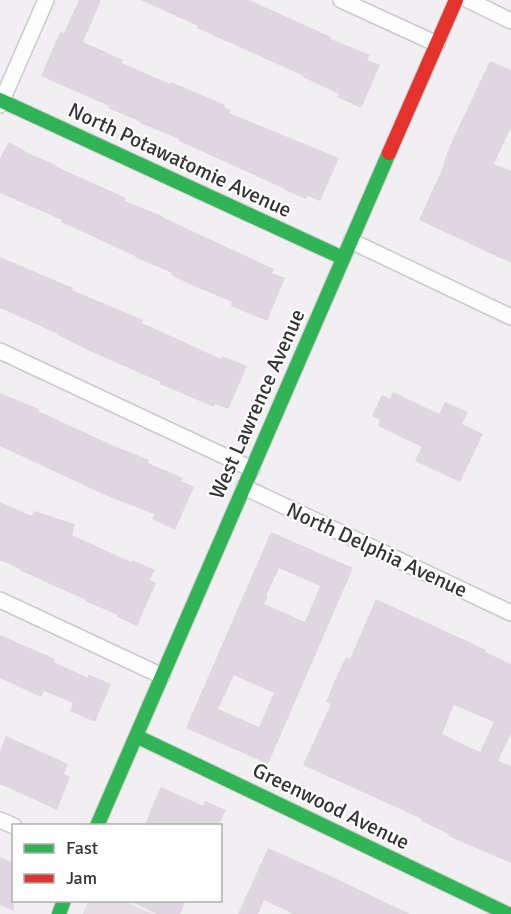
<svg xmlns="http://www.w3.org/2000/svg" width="511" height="914" font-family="Signika,sans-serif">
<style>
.built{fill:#e4dee4}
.building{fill:#dfd7df;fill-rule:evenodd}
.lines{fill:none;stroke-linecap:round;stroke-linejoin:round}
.street-casing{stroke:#cbcacb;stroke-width:18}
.fast-casing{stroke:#cbcacb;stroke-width:16}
.jam-casing{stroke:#cbcacb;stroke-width:16}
.street{stroke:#fdfdfd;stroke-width:15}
.fast{stroke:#30b455;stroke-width:14}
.jam{stroke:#e5322d;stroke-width:14}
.labels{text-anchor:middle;stroke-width:4.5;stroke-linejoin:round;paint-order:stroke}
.street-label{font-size:21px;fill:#353435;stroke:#fff}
</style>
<rect width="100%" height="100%" fill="#f1eff1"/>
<path class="built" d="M89,900L123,901L153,914H83Z"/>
<path class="building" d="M79,0H101L83,42L123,60L122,63L170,84L171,82L225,105L224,107L231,110L229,113L339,158L320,201L308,196L306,199L285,190V189L179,141V139L140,123L141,122L108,108L109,106L41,76L60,32L64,33Z
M141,0H249L331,37V39L370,55L367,60L380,65L361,108L337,97L339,94L303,77L304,76L197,28L198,26Z
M490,61L511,70V127L494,164L511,171V263L419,220L444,165L443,164L453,139Z
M9,142L28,153L56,165L55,166L126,198L125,201L162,216V217L274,269L272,273L285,278L267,321L231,306L232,302L194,286L171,275L172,273L135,257V256L61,222L62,220L0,193V158Z
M0,257L73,288L72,290L143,320L142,323L221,359L222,356L247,366L228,409L215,404L214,407L160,384V382L90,351L58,335V334L0,308Z
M393,392L439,414L445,402L468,412L462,424L483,434L460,482L415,461L422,447L378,426L380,420L372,416L382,395L390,399Z
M0,393L39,409L38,411L112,445L149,460L148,463L183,478L181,481L194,487L175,530L152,519L154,514L105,495L0,446Z
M0,502L32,516L34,511L75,524L72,535L131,562L132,560L155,570L150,580L156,583L137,626L117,617L118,615L85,601L86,600L19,570L20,569L0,560Z
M271,532L353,568L268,764L186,728ZM279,568L320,586L305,622L264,604L268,597L266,596ZM234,675L274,693L259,727L218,709Z
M376,599L486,650L485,652L511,664V733L498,761L511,766V863L448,836L449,834L421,821L422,819L303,765L331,704L326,702L334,682L346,657L350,659ZM454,705L494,722L480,752L442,734Z
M0,635L55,659L54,662L88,678V674L111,684L95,722L70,711L73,703L44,691L41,697L0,678Z
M6,736L68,764L64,774L70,777L57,810L0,784V751Z
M161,787L203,806L205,801L226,810L219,825H145L150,813H149Z
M268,848L324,873L410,914H293L264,900L258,914H238Z
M0,857L14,863V911L0,905Z
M128,900H186L180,914H157Z"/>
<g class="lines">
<defs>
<path id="street" d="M341,0L437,44
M468,0L511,21
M0,105L46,0
M351,241L511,317
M0,351L252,469
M244,487L511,613
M0,600L162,676
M0,820L14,826"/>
<path id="fast" d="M0,100L343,258
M136,736L508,914
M97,826L389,153
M59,914L64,900"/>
<path id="jam" d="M389,153L456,0"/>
</defs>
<use href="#street" class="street-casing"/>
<use href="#fast" class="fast-casing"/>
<use href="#jam" class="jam-casing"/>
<use href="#street" class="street"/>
<use href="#fast" class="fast"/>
<use href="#jam" class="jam"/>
</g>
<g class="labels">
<g class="street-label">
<text transform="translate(180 160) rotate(25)" y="7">North Potawatomie Avenue</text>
<text transform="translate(257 404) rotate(-66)" y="7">West Lawrence Avenue</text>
<text transform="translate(377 550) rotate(25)" y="7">North Delphia Avenue</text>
<text transform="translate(331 806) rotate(26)" y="7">Greenwood Avenue</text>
</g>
</g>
<rect x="12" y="824" width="210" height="78" fill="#ffffff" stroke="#aeaeae" stroke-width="1.5"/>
<rect x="24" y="844" width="30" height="9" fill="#30b455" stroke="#aeaeae" stroke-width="1.5"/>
<text x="66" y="854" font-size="18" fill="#353435">Fast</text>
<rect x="24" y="874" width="30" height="9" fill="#e5322d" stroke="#aeaeae" stroke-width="1.5"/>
<text x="66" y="884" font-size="18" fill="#353435">Jam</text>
</svg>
